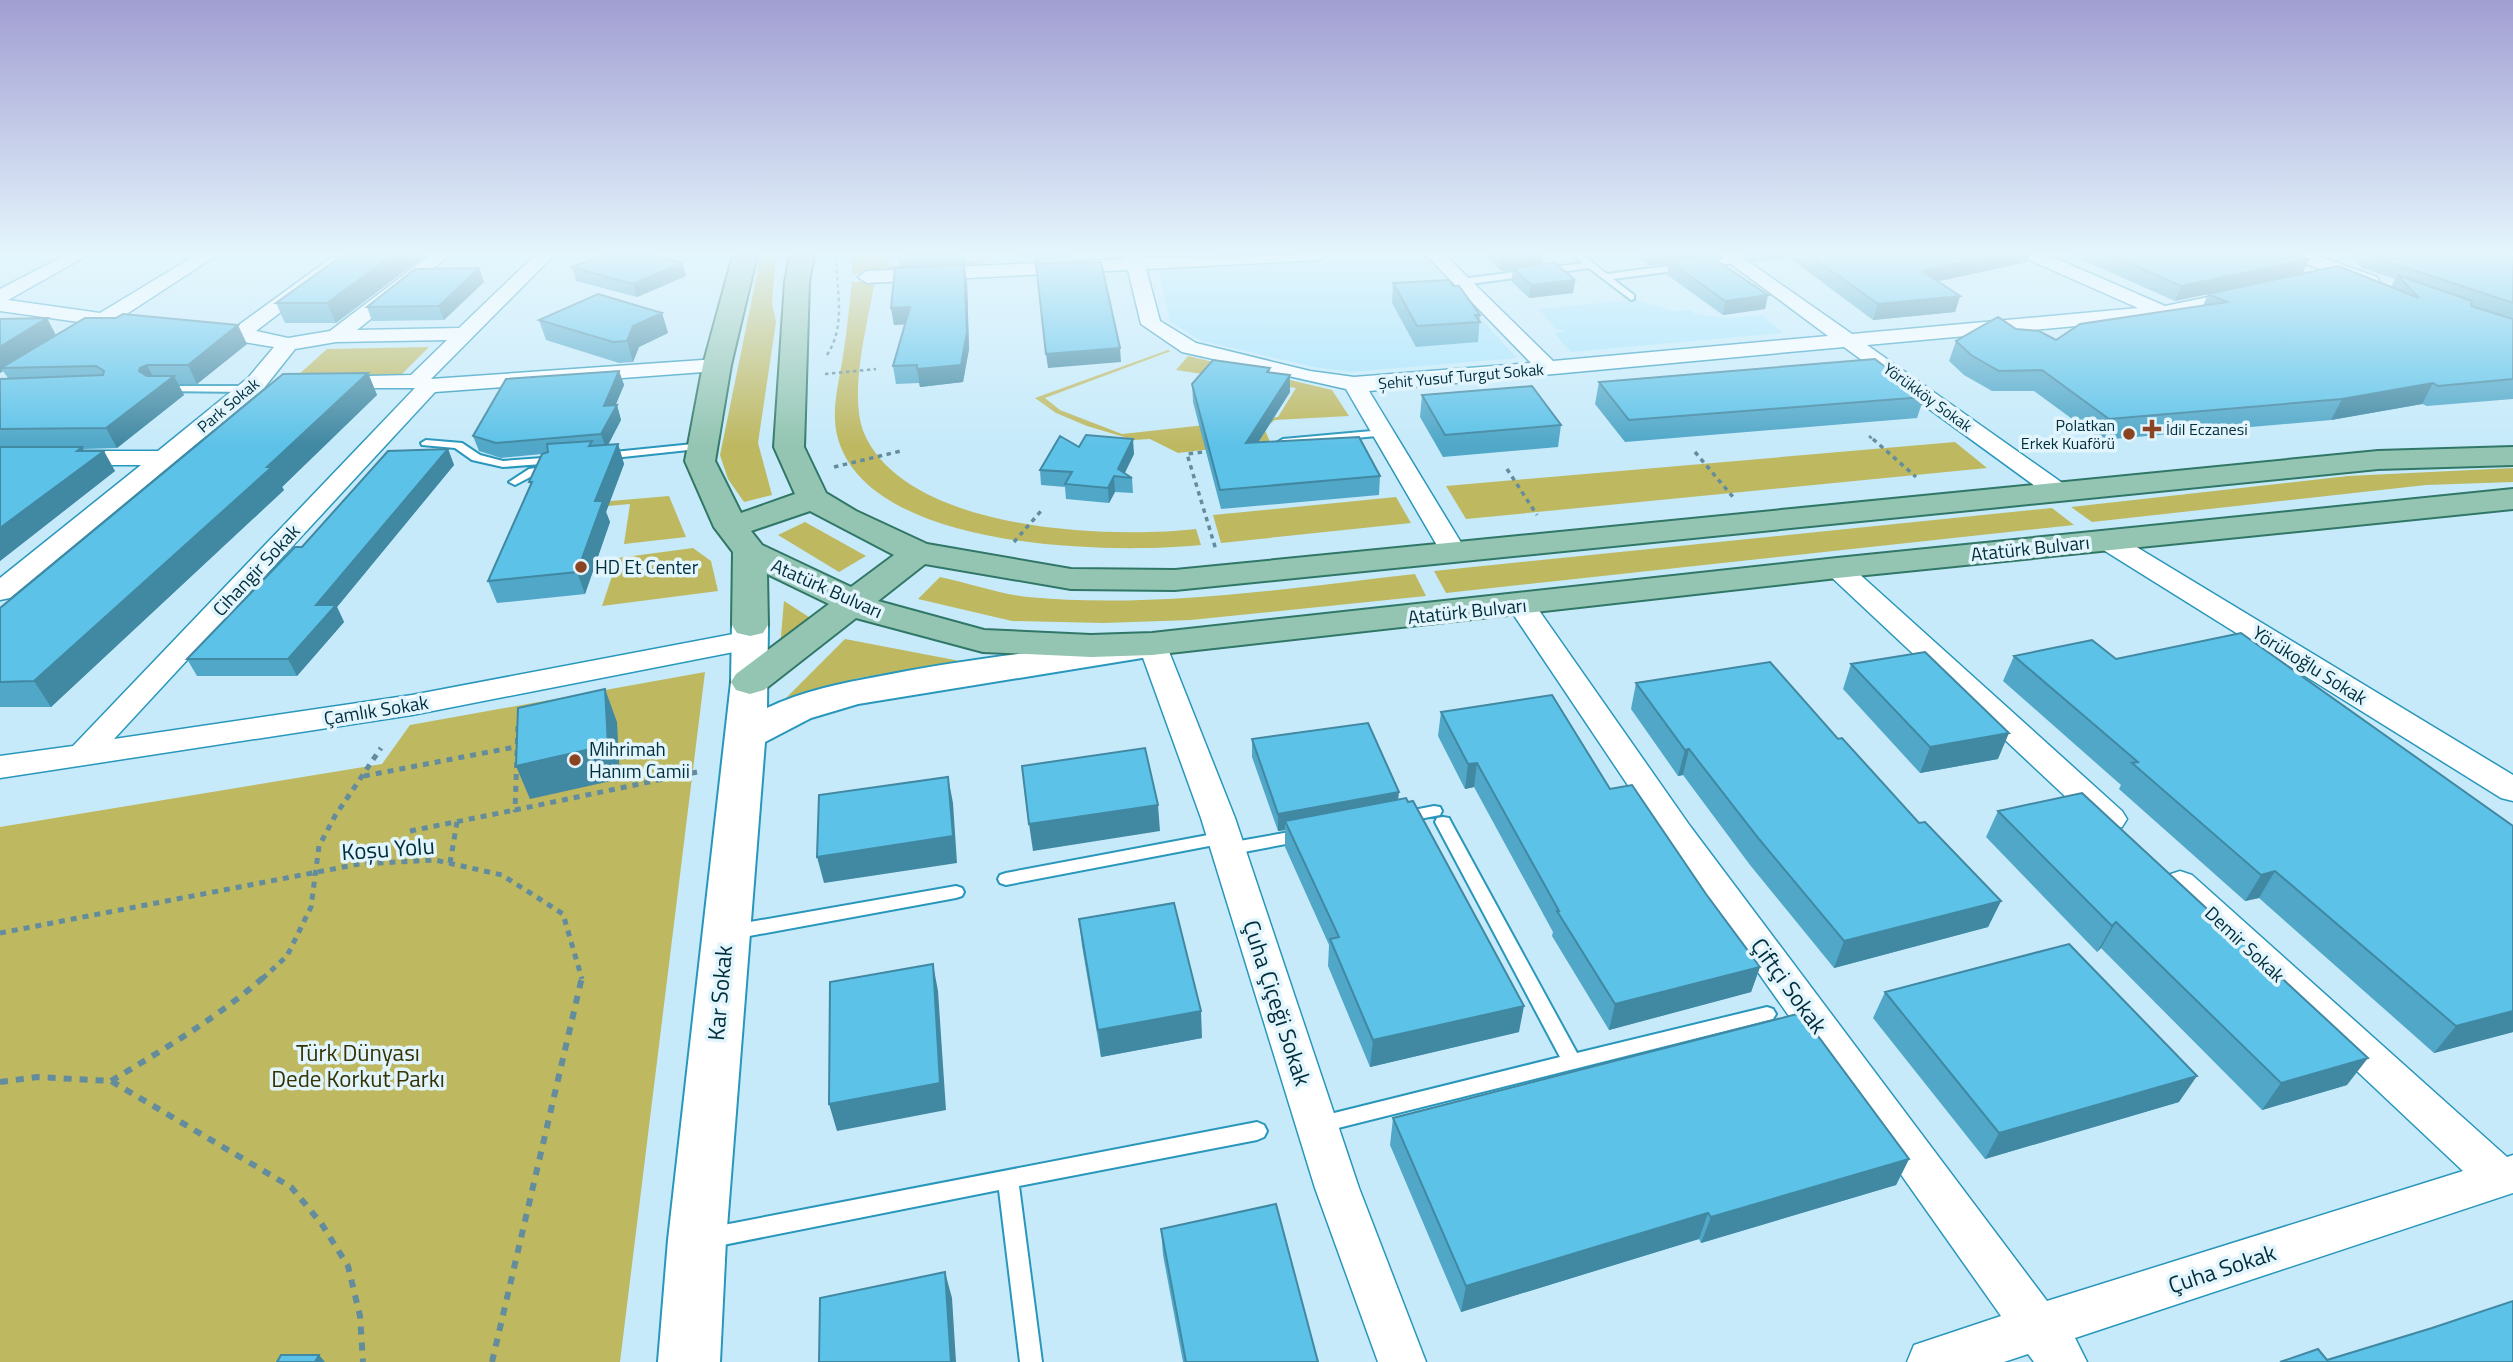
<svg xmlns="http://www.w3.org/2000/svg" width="2513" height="1362" font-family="'Titillium Web',sans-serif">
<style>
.built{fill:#a6e3fc}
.green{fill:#beb861}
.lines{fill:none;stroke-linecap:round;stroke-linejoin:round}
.lane-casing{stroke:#2997bb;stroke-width:4}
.street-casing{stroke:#2997bb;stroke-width:3}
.secondary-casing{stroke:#2997bb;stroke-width:4}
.primary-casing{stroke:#317767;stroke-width:4}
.path-far3{stroke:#638c9c;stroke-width:2.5;stroke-dasharray:3.5 3.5;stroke-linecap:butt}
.path-far2{stroke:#638c9c;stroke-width:3.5;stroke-dasharray:4.5 4.5;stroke-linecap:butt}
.path-far1{stroke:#638c9c;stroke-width:5;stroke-dasharray:6 6;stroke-linecap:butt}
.path{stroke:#638c9c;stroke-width:6;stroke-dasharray:8 8;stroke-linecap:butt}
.lane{fill:#fff;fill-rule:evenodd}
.street{fill:#fff;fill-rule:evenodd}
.secondary{fill:#fff;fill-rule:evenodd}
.primary{fill:#94c5b2;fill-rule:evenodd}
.wall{fill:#50a7c8}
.shaded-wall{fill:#4188a2}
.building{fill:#5dc2e8;stroke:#4188a2;stroke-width:2}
.poi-dot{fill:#8b4421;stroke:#e2f4fc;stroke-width:2.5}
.labels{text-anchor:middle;stroke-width:7;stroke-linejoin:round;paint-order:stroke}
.far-street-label{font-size:16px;fill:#002e3d;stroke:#e2f4fc}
.far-poi-label{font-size:16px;fill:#002e3d;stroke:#e2f4fc;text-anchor:end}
.street-label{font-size:19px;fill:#002e3d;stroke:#e2f4fc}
.poi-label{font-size:19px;fill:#002e3d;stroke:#e2f4fc;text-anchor:start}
.near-street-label{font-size:23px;fill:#002e3d;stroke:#e2f4fc}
.near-park-label{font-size:23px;fill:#353203;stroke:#e2f4fc}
</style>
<rect width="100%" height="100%" fill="#c6eafa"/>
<path class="built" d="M1424,257L1517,358L1351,372L1314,367L1202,341L1170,322L1158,269Z
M1636,300L1673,311L1691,310L1695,314L1726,318L1762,315L1783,333L1571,352L1554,333L1567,331L1556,329L1538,309Z"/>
<path class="green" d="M761,255H776L772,304L776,322L758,443L772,495L744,502L728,479L720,455Z
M851,255H889L888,266L983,261L982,266L853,274Z
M875,280C868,322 848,394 864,433C906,531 1106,539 1196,529L1201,545C1109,554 865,551 837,435C831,408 839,383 843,356C847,331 849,307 852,282Z
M429,347L401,375L296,377L327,349Z
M1168,350L1171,351L1045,398L1060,410L1122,434L1278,417L1296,388L1176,370L1188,356L1332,390L1349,416L1275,420L1264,428L1270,442L1178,453L1150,439L1134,440L1087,426L1056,413L1035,398Z
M1955,442L1987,468L1466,519L1446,486Z
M2513,468V482L2426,485L2092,522L2071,507L2348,476Z
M669,496L686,537L624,544L630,504L575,509L576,504Z
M1396,497L1411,523L1221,543L1213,515Z
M2052,508L2074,525L1446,593L1434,571Z
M805,522L866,556L839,572L778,535Z
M693,548L711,561L718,591L602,606L618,558Z
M1415,574L1426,596L1191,620L1104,623L1012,621L918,599L940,577C969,583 999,594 1028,597C1152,609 1291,588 1415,574Z
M784,601L812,619L780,647Z
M845,639L965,662L858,678L811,693L774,710Z
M705,672L620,1362H0V827L382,764L410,725Z"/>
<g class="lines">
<defs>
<path id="lane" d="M1574,255H1583L1607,274L1735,257L1739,260L1735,263L1613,279L1634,295V299L1631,300L1589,268L1462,285L1458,282L1462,279L1583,263Z
M161,386H249L254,389L249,392L157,391V387Z
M1383,430L1387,431V435L1283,445L1278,442L1283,439Z
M426,440L462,443L480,455L503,461L556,457L562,460L556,463L503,467L472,460L455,448L422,445L421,443Z
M703,443L707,444V448L604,459L598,456L604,453Z
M549,466L553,467V471L536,474L515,485L509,482L529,469Z
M1434,806L1440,807L1442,811L1440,815L1404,822L1398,821L1396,817L1398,813Z
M1443,817L1449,818L1451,822L1577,1053L1767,1007L1773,1009L1776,1014L1773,1019L1318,1133L1311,1131L1308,1125L1311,1119L1318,1117L1560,1057L1435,822L1437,818Z
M1301,830L1307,832L1309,836L1307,840L1228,855L1222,853L1220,849L1222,845L1228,843Z
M1224,832L1230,834L1232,838L1230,842L1006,885L1000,883L998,879L1000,875L1006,873Z
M956,886L962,888L964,892L962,896L956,898L733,939L727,937L724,932L727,927L733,925Z
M1257,1122L1264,1125L1267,1131L1264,1137L1257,1140L1019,1186L1042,1362H1020L999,1190L708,1248L701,1245L697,1238L701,1231L708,1228Z"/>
<path id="street" d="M66,255H88L8,300L100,313L196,255H217L122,317L131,319L134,323L131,327C127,328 91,330 88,329L86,323L0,311V289Z
M335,255H355L256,331L288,338L330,331L430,255H450L357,330L459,328L535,255H554L431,379L717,359L728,365L717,371L435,392L114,739L412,695L749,631L759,634L763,640L759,646L749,649L412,715L0,778V756L73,746L415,388H334L326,387L323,382L326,377L411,375L447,340L336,342L295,349L264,388L10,598L0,600V578L141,465H0V451H158L248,378L274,347L195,334L192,330L195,326L236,327Z
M1124,255H1142L1143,258L1328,255L1319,260L1146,269L1160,321L1196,343L1310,371L1354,377L1531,363L1426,255H1445L1553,361L1828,336L1719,255H1739L1852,334L2138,308L2027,259L2024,255H2048L2165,306L2242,290L2252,296L2249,300L2164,318L1867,345L2068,487L2071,492L2068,497H2050L1844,347L1369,391L1468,554L1464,560H1446L1442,554L1346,389L1182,352L1141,324L1128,270L867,283L858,277L867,271L1125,259Z
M2290,255H2315L2377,277L2379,281L2377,285H2363L2293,259Z
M2106,532L2115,534L2513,775V801L2501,798L2097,546L2093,540L2097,534Z
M1837,560L1846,562L2122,811L2127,819L2122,827L2110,831L2098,827L1828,574L1824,568L1828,562Z
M1521,597L1531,599L1690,826L2047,1301L2463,1171L2168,893L2162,884L2168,875L2180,871L2192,875L2507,1157L2513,1155V1193L2075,1338L2087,1362H2034L2028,1354L2004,1362H1907L1914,1345L2001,1316L1666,842L1507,605L1511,599Z
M1152,635L1162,638L1166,644L1235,818L1359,1188L1426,1362H1378L1315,1188L1201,818L1138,644L1142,638Z"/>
<path id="secondary" d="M750,614L763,617L768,625L767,708C803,691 842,683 881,676C967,658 1055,651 1142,636L1155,639L1161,647L1155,655L1142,658L858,704L811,718L765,742L726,1240L720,1362H658L668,1240L731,682L732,625L737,617Z"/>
<path id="primary" d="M733,255H757L731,365L715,461L741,513L795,494L774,447L785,282L790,255H814L809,282L804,447L826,493L856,511L927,544L1071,569L1175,570L2378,451L2513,447V465L2378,469L1175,590L1071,589L925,564L878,601L984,630L1091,635L1152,633L1837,558L2513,489V509L1837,578L1152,655L1091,657L983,652L856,618L764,690L750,694L736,690L731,682L736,674L829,604L767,574L768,625L763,633L750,636L737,633L732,625L733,552L714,527L685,461L703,365ZM810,511L894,555L851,587L762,545L751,531Z"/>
</defs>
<use href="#lane" class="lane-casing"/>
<use href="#street" class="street-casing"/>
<use href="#secondary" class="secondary-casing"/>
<use href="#primary" class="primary-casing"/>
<path class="path-far3" d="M827,355C847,324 836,290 836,255
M825,374L876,369
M1869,436L1875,441"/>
<path class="path-far2" d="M1873,439L1916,477
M1211,451L1187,454L1216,550
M1695,452L1733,497
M834,467L901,451
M1507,469L1537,515
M1014,542L1041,511"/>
<path class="path-far1" d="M518,726L515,810L702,771
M364,776L515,747
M410,831L515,810
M450,863L457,822
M0,933L359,864L435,860L502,875L563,914L582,979
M262,979L287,956L311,907L319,846L335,816L381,748"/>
<path class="path" d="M111,1081C164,1049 217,1018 264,977
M0,1082L37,1077L111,1081L291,1187L321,1223L348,1266L360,1316L363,1362
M492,1362L582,977"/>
<use href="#lane" class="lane"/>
<use href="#street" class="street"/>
<use href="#secondary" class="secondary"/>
<use href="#primary" class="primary"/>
</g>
<path class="wall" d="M343,255H426L336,323H285L276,303Z
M898,255H965L966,264L900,267Z
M1017,255H1072V259L1035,261L1034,256L1018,257Z
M1484,255H1543L1541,264L1575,280L1573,293L1529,298L1511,281L1513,270L1501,271Z
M1634,255H1718L1717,257H1712L1768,295L1765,309L1723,315L1667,275L1669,263L1648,265Z
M1743,255H2030L2027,262L1938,281L1960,296L1955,312L1873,320L1791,259L1752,261Z
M2071,255H2298L2302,274L2391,287L2395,279L2362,268L2349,255H2513V318H2509L2513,319V399L2427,406L2422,404L2331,420L2101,440L2034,391H1992L1964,375L1949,361L1956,341L2016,329L2056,340L2203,306L2208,294L2175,301Z
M682,263L686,276L637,297L576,281L572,267Z
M967,281L969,349L963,382L920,387L919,383L896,384L893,366L905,324L894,325L891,308Z
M484,282L444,320L372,321L367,307Z
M1393,283L1453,286L1480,315L1478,342L1416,347L1392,303Z
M662,313L668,333L639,347L633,362L619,363L546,340L539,320Z
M0,319L56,335L247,344L197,384H178L184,395L117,448L83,449L84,451L115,471L0,561V379L8,378L3,371L0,373Z
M1270,368V372L1290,375V392L1258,443L1380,476L1379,495L1221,509L1193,402L1192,384Z
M619,371L624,385L615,405H617L621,420L608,444H618L624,464L606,512L610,522L585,594L497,603L488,581L531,486L529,482L542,454L501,458L479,451L473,436Z
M368,373L377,395L282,487L284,490L51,707H0V608Z
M1599,382L1924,397L1917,418L1625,442L1595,404Z
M1422,395L1561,425L1558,447L1443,457L1420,417Z
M1079,447L1134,454L1124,473L1132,478L1133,493L1115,492L1109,503L1066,499L1065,487L1041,485L1040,470Z
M448,449L454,465L337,607L344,622L297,676H197L187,659L302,547Z
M2014,656L2116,659L2513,826V1032L2434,1053L2259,898L2245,901L2119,789L2121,785L2003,681Z
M1851,664L1998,759L1920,773L1843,689Z
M1636,683L1838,739L1919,823L2001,901L1988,927L1834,968L1750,865L1683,775L1678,776L1631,709Z
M1441,712L1610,789L1706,894L1760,967L1751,992L1609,1030L1552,936L1553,932L1474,787L1465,789L1438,736Z
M1252,739L1398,800L1519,1032L1370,1067L1328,966L1329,945L1285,847V830L1278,831L1252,757Z
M1998,811L2347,1085L2262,1110L2101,948L2097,952L1986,837Z
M1079,919L1202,1038L1101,1057L1082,946Z
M1885,992L2179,1102L1985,1159L1873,1018Z
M1393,1118L1909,1159L1896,1185L1701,1243L1699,1239L1461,1312L1390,1145Z
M1161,1229L1318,1362H1183L1163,1255Z"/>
<path class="shaded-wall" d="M393,255H426L336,323L327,303Z
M1533,255H1543L1541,266L1513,268V270L1501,271L1502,259Z
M1650,255H1718L1717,257L1671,263L1669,261V263L1648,265Z
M1996,255H2030L2027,262L1917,286L1922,271Z
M2309,259L2302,274L2175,301L2181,286Z
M682,263L686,276L637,297L633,284Z
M964,264L967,281L969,349L963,382L920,387L917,369Z
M479,268L484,282L444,320L439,306Z
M1575,280L1573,293L1529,298L1531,285Z
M1768,295L1765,309L1723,315L1725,301Z
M1960,296L1955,312L1873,320L1878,304Z
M910,307L913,324L894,325L891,308Z
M662,313L668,333L639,347L633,362L627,341L633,326Z
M47,318L57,337L1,368L3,371L0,373V347Z
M238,325L247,344L197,384L188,365Z
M1120,348L1121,362L1048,368L1046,354Z
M147,365L157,384L139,371L140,368Z
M619,371L624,385L612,414L617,405L621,420L606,449L601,434L604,406Z
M368,373L377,395L282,487L284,490L51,707L34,681Z
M1290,375V392L1246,461V443Z
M174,376L184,395L117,448L106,428Z
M2433,383L2422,404L2331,420L2342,399Z
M1133,439L1134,454L1123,477L1118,469Z
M618,444L624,464L606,512L610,522L585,594L577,572L595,501Z
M82,447L90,461L104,451L115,471L0,561V528Z
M448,449L454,465L337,607L344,622L297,676L288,659L316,605Z
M1114,476L1115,492L1109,503L1108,488Z
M605,689L617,722L620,779L530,799L516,766Z
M2009,733L1998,759L1920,773L1930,747Z
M1689,749L1683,775L1678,776L1685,750Z
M1477,763L1474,787L1465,789L1468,764Z
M948,777L953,803L957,863L824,883L817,857Z
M1399,792L1397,810L1285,821V830L1278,831V814Z
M1158,805L1160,831L1033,851L1029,824Z
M2275,871L2259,898L2245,901L2261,875Z
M2001,901L1988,927L1834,968L1844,941Z
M2116,922L2101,948L2097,952L2112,926Z
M933,964L938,991L946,1110L837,1131L829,1104Z
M1760,967L1751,992L1609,1030L1615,1004Z
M1524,1006L1519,1032L1370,1067L1373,1040Z
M1201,1011L1202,1038L1101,1057L1098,1030Z
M2513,1011V1032L2434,1053L2456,1026Z
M2368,1058L2347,1085L2262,1110L2281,1083Z
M2197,1076L2179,1102L1985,1159L1999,1133Z
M1909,1159L1896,1185L1701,1243L1711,1217Z
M1708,1213L1699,1239L1461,1312L1466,1286Z
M945,1272L952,1298L956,1362H951Z
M319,1355L325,1362H315Z"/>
<path class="building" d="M343,255H393L327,303H276Z
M603,255H651L682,263L633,284L572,267Z
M1498,255H1533L1502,259Z
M1809,255H1996L1922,271L1960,296L1878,304Z
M2111,255H2298L2309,259L2181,286Z
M2368,255H2513V303Z
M1710,256L1768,295L1725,301L1669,261Z
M1101,262L1120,348L1046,354L1036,264Z
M1554,262L1575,280L1531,285L1513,268Z
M964,264L967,332L961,365L917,369V365L893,366L910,307L891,308L895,268Z
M2338,266L2419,298L2397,275L2472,301L2471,306L2513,319V379L2438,386L2433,383L2342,399L2109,419L2042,370L1999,371L1971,355L1956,341L1998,317L2016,329L2039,331L2056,340L2080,324L2227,302L2208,294Z
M479,268L439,306L367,307L415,269Z
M1449,280L1453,286H1459L1480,315H1475L1480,322L1417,326L1393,283Z
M598,294L662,313L633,326L627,341L613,342L539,320Z
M123,314L238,325L188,365H147L140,368L139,371L147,376H174L106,428L0,429V379L103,375L104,371L96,366L1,368L85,318H116Z
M47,318L0,347V319Z
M1875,359L1924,397L1629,420L1599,382Z
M1213,360L1270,368L1267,372L1290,375L1246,443L1359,437L1380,476L1220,490L1192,384Z
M619,371L604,406L617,405L601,434L496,443L473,436L506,379Z
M368,373L267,467H272L34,681L0,682V608L283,374Z
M1532,386L1561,425L1445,435L1422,395Z
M1086,435L1133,439L1118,469L1132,478L1114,476L1108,488L1065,484L1072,472L1040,470L1060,436L1079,447Z
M592,441L589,446L618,444L595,501H603L577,572L488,581L532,482H529L542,454L548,452L547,444Z
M0,447H82L77,451H104L0,528Z
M448,449L316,605H336L288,659H187L295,547H302L388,451Z
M2241,633L2513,826V1011L2456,1026L2275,871L2261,875L2132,763L2138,762L2014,656L2092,640L2116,659Z
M1925,652L2009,733L1930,747L1851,664Z
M1770,662L1838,739L1842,738L1919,823L1925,822L2001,901L1844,941L1759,839L1689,749L1685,750L1636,683Z
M605,689L608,745L516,766L518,708Z
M1552,695L1610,789L1632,785L1706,894L1760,967L1615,1004L1557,911H1559L1477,763L1468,764L1441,712Z
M1368,723L1399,792L1278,814L1252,739Z
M1145,748L1158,805L1029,824L1022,766Z
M948,777L953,836L817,857L819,795Z
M2082,793L2368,1058L2281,1083L2116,922L2112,926L1998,811Z
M1406,798L1408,802L1413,801L1524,1006L1373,1040L1330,939L1339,937L1285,821Z
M1174,903L1201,1011L1098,1030L1079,919Z
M2069,944L2197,1076L1999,1133L1885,992Z
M933,964L940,1083L829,1104L830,982Z
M1801,1013L1909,1159L1711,1217L1708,1213L1466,1286L1393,1118Z
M1276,1204L1318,1362H1186L1161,1229Z
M945,1272L951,1362H819L820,1298Z
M2513,1301V1362H2280L2318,1349L2327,1360L2432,1328Z
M281,1355H319L315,1362H277Z"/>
<linearGradient id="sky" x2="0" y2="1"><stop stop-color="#a19ed2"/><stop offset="0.57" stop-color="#e5f6fd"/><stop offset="1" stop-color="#e5f6fd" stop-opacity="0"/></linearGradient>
<rect width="2513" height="445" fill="url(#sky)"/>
<g class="poi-dot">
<path d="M2148.5 418.5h7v7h7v7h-7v7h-7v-7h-7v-7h7z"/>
<circle cx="2129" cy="434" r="7"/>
<circle cx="581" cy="567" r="7"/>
<circle cx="575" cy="760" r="7"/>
</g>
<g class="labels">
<g class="far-street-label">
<text transform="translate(1461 376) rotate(-5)" y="6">Şehit Yusuf Turgut Sokak</text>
<text transform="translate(1928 397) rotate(36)" y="6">Yörükköy Sokak</text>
<text transform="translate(228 405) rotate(-40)" y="6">Park Sokak</text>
</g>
<g class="far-poi-label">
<text x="2115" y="431">Polatkan<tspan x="2115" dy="18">Erkek Kuaförü</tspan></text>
<text x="2166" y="435" text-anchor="start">İdil Eczanesi</text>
</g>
<g class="street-label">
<text transform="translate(2030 548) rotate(-6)" y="7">Atatürk Bulvarı</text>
<text transform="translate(256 570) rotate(-47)" y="7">Cihangir Sokak</text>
<text transform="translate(827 588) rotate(24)" y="7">Atatürk Bulvarı</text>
<text transform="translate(1467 611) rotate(-6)" y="7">Atatürk Bulvarı</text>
<text transform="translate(2310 665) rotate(32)" y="7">Yörükoğlu Sokak</text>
<text transform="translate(376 710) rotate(-9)" y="7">Çamlık Sokak</text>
<text transform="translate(2245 944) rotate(43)" y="7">Demir Sokak</text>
</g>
<g class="poi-label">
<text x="595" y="574">HD Et Center</text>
<text x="589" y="756">Mihrimah<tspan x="589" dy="22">Hanım Camii</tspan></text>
</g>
<g class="near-street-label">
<text transform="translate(388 849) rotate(-4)" y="8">Koşu Yolu</text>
<text transform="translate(1789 986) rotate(54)" y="8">Çiftçi Sokak</text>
<text transform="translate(720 993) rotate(-85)" y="8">Kar Sokak</text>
<text transform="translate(1277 1003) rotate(72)" y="8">Çuha Çiçeği Sokak</text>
<text transform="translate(2222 1269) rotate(-18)" y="8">Çuha Sokak</text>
</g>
<g class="near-park-label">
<text x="358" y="1061">Türk Dünyası<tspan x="358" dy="26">Dede Korkut Parkı</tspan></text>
</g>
</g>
</svg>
